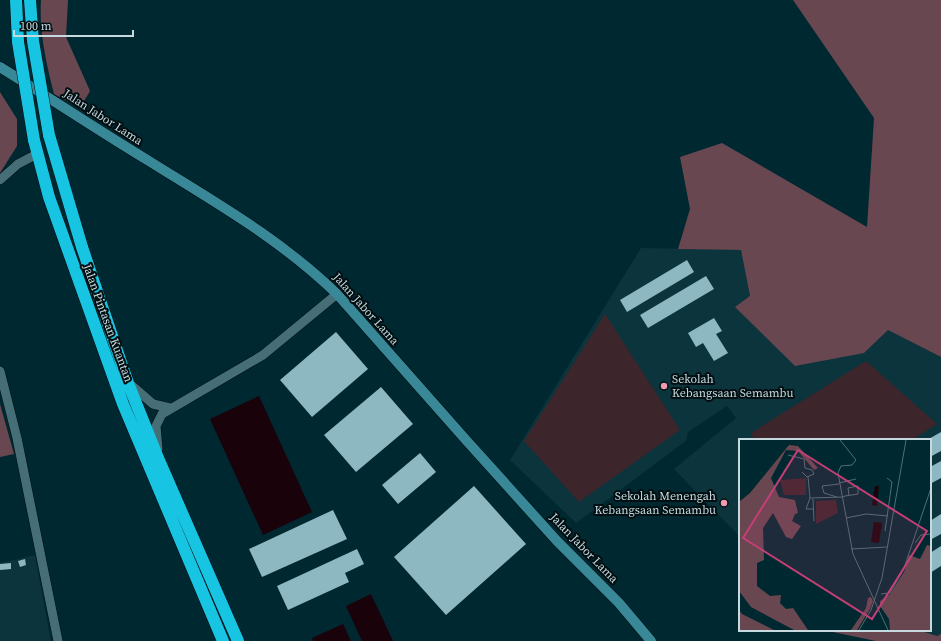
<svg xmlns="http://www.w3.org/2000/svg" width="941" height="641" font-family="'Source Serif 4',serif">
<style>
.built{fill:#0c343c}
.green{fill:#3d252c}
.forest{fill:#684750}
.water{fill:#190209}
.building{fill:#8db7c1}
.lines{fill:none;stroke-linecap:round;stroke-linejoin:round}
.street-casing{stroke:#000f14;stroke-width:10}
.secondary-casing{stroke:#000f14;stroke-width:11}
.highway-casing{stroke:#000f14;stroke-width:13}
.street{stroke:#466e77;stroke-width:9}
.secondary{stroke:#388897;stroke-width:10}
.highway{stroke:#17c4e1;stroke-width:12}
.highway-bridge-casing{stroke:#000f14;stroke-width:13;stroke-linecap:butt}
.highway-bridge{stroke:#17c4e1;stroke-width:12}
.poi-dot{fill:#f19ab2;stroke:#020f12;stroke-width:1.5}
.labels{text-anchor:middle;stroke-width:4;stroke-linejoin:round;paint-order:stroke}
.street-label{font-size:12px;fill:#c5d9de;stroke:#020f12}
.poi-label{font-size:12px;fill:#c5d9de;stroke:#020f12;text-anchor:start}
.inset-road{fill:none;stroke:#4f6f76;stroke-width:1}
.view{fill:#c33f75;fill-opacity:0.15;stroke:#c33f75;stroke-width:2}
.inset-edge{fill:none;stroke:#c5d9de;stroke-width:2}
</style>
<rect width="100%" height="100%" fill="#002831"/>
<path class="built" d="M641,248L741,250L750,297L736,307L864,353L888,330L941,357V634L937,636L918,630H930V440H740V537L674,469L736,418L727,406L688,432L686,441L576,523L510,460Z
M35,555L51,641H0V563Z"/>
<path class="green" d="M605,314L680,430L579,502L524,441Z
M866,361L937,424L912,440H755L751,433Z"/>
<path class="forest" d="M41,0H68L66,37L90,91L80,108L54,94C46,62 39,32 41,0Z
M793,0H941V357L888,330L864,353L795,366L735,307L750,296L741,250L678,249L690,209L680,157L722,143L867,227L874,118Z
M0,92L17,119V146L0,173Z
M0,404L14,454L0,457Z
M823,630H918L937,636L941,634V641H876Z"/>
<path class="water" d="M259,396L312,512L263,535L210,419Z
M371,594L393,641H362L346,606Z
M343,624L351,641H313L312,638Z"/>
<path class="building" d="M687,260L694,272L627,312L620,300Z
M706,276L714,289L648,328L640,315Z
M714,318L722,331L716,334L728,353L714,361L703,343L696,347L688,333Z
M336,332L368,369L312,417L280,380Z
M381,387L413,424L356,472L324,435Z
M941,432V451L930,457V440H927Z
M420,453L436,472L398,504L382,485Z
M941,461V478L930,484V467Z
M474,486L526,544L446,615L394,557Z
M333,510L347,539L262,577L249,549Z
M941,514V534L930,540V521Z
M941,546V566L930,573V553Z
M357,549L364,564L345,573L349,582L288,610L277,586Z
M25,559L26,565L20,567L18,561Z
M11,563V569L0,570V564Z"/>
<g class="lines">
<defs>
<path id="street" d="M0,180L18,164L37,154
M0,371L17,438L58,641
M130,384L153,404L170,408
M158,449L156,426L162,414L263,355L337,294"/>
<path id="secondary" d="M0,67C50,98 99,131 149,161C216,203 279,238 337,294L466,440L557,541L619,603L651,641"/>
<path id="highway" d="M16,0L18,42
M30,0L33,41
M49,135L82,247L128,383L158,458L238,641
M34,140L49,197L123,404L223,641"/>
</defs>
<use href="#street" class="street-casing"/>
<use href="#secondary" class="secondary-casing"/>
<use href="#highway" class="highway-casing"/>
<use href="#street" class="street"/>
<use href="#secondary" class="secondary"/>
<use href="#highway" class="highway"/>
<defs>
<path id="highway-bridge" d="M33,41L49,135
M18,42L34,140"/>
</defs>
<use href="#highway-bridge" class="highway-bridge-casing"/>
<use href="#highway-bridge" class="highway-bridge"/>
</g>
<g class="poi-dot">
<circle cx="664" cy="386" r="4"/>
<circle cx="724" cy="503" r="4"/>
</g>
<g class="labels">
<g class="street-label">
<text transform="translate(103 117) rotate(33)" y="4">Jalan Jabor Lama</text>
<text transform="translate(366 309) rotate(48)" y="4">Jalan Jabor Lama</text>
<text transform="translate(108 323) rotate(70)" y="4">Jalan Pintasan Kuantan</text>
<text transform="translate(584 548) rotate(46)" y="4">Jalan Jabor Lama</text>
</g>
<g class="poi-label">
<text x="672" y="383">Sekolah<tspan x="672" dy="14">Kebangsaan Semambu</tspan></text>
<text x="716" y="500" text-anchor="end">Sekolah Menengah<tspan x="716" dy="14">Kebangsaan Semambu</tspan></text>
</g>
</g>
<g transform="translate(739 439)">
<rect width="192" height="192" fill="#002831"/>
<path d="M67,39V56H45L41,41ZM97,61L99,74L77,85V62Z" fill="#3d252c"/>
<path d="M50,6L59,7L79,29L75,31L59,12L47,11L32,39L40,58L56,61L59,74L56,75L53,82L62,87L53,100L47,98L34,74L24,89L25,121L18,124V147L31,157L42,156L41,164L47,170L54,169L69,191H55L12,168L0,152V63L11,54ZM188,106L192,107V191H151L150,180L141,167V162L151,155L165,133L170,116L181,120ZM132,158L134,162L131,170L118,191H112L127,169L129,159ZM0,171L3,175L35,191H0Z" fill="#684750"/>
<path d="M136,47H140L138,67L133,66ZM135,83L143,84L140,104L132,103Z" fill="#190209"/>
<path class="inset-road" d="M101,1L117,21L113,26L102,27L99,34L114,115L149,191M49,16L65,20L66,29L73,31L75,35L68,38L63,33M69,38L71,59L104,58L106,57L119,55V47L109,49L110,56M100,44L117,40M98,58L85,54L83,47L100,45M71,59L67,70H74M74,60L75,82M107,79L127,75L149,77M146,92L153,43L148,39M176,104L182,96L192,95M112,110L148,108M142,155L151,154L164,132L192,49M120,191L132,171L143,139L167,1"/>
<path class="view" d="M59,11L188,92L133,180L4,99Z"/>
<rect width="192" height="192" class="inset-edge"/>
</g>
<path d="M14 30v6h119v-6" fill="none" stroke="#c5d9de" stroke-width="2"/>
<text x="20" y="30" font-size="12" fill="#c5d9de" stroke="#020f12" stroke-width="3" paint-order="stroke">100 m</text>
</svg>
